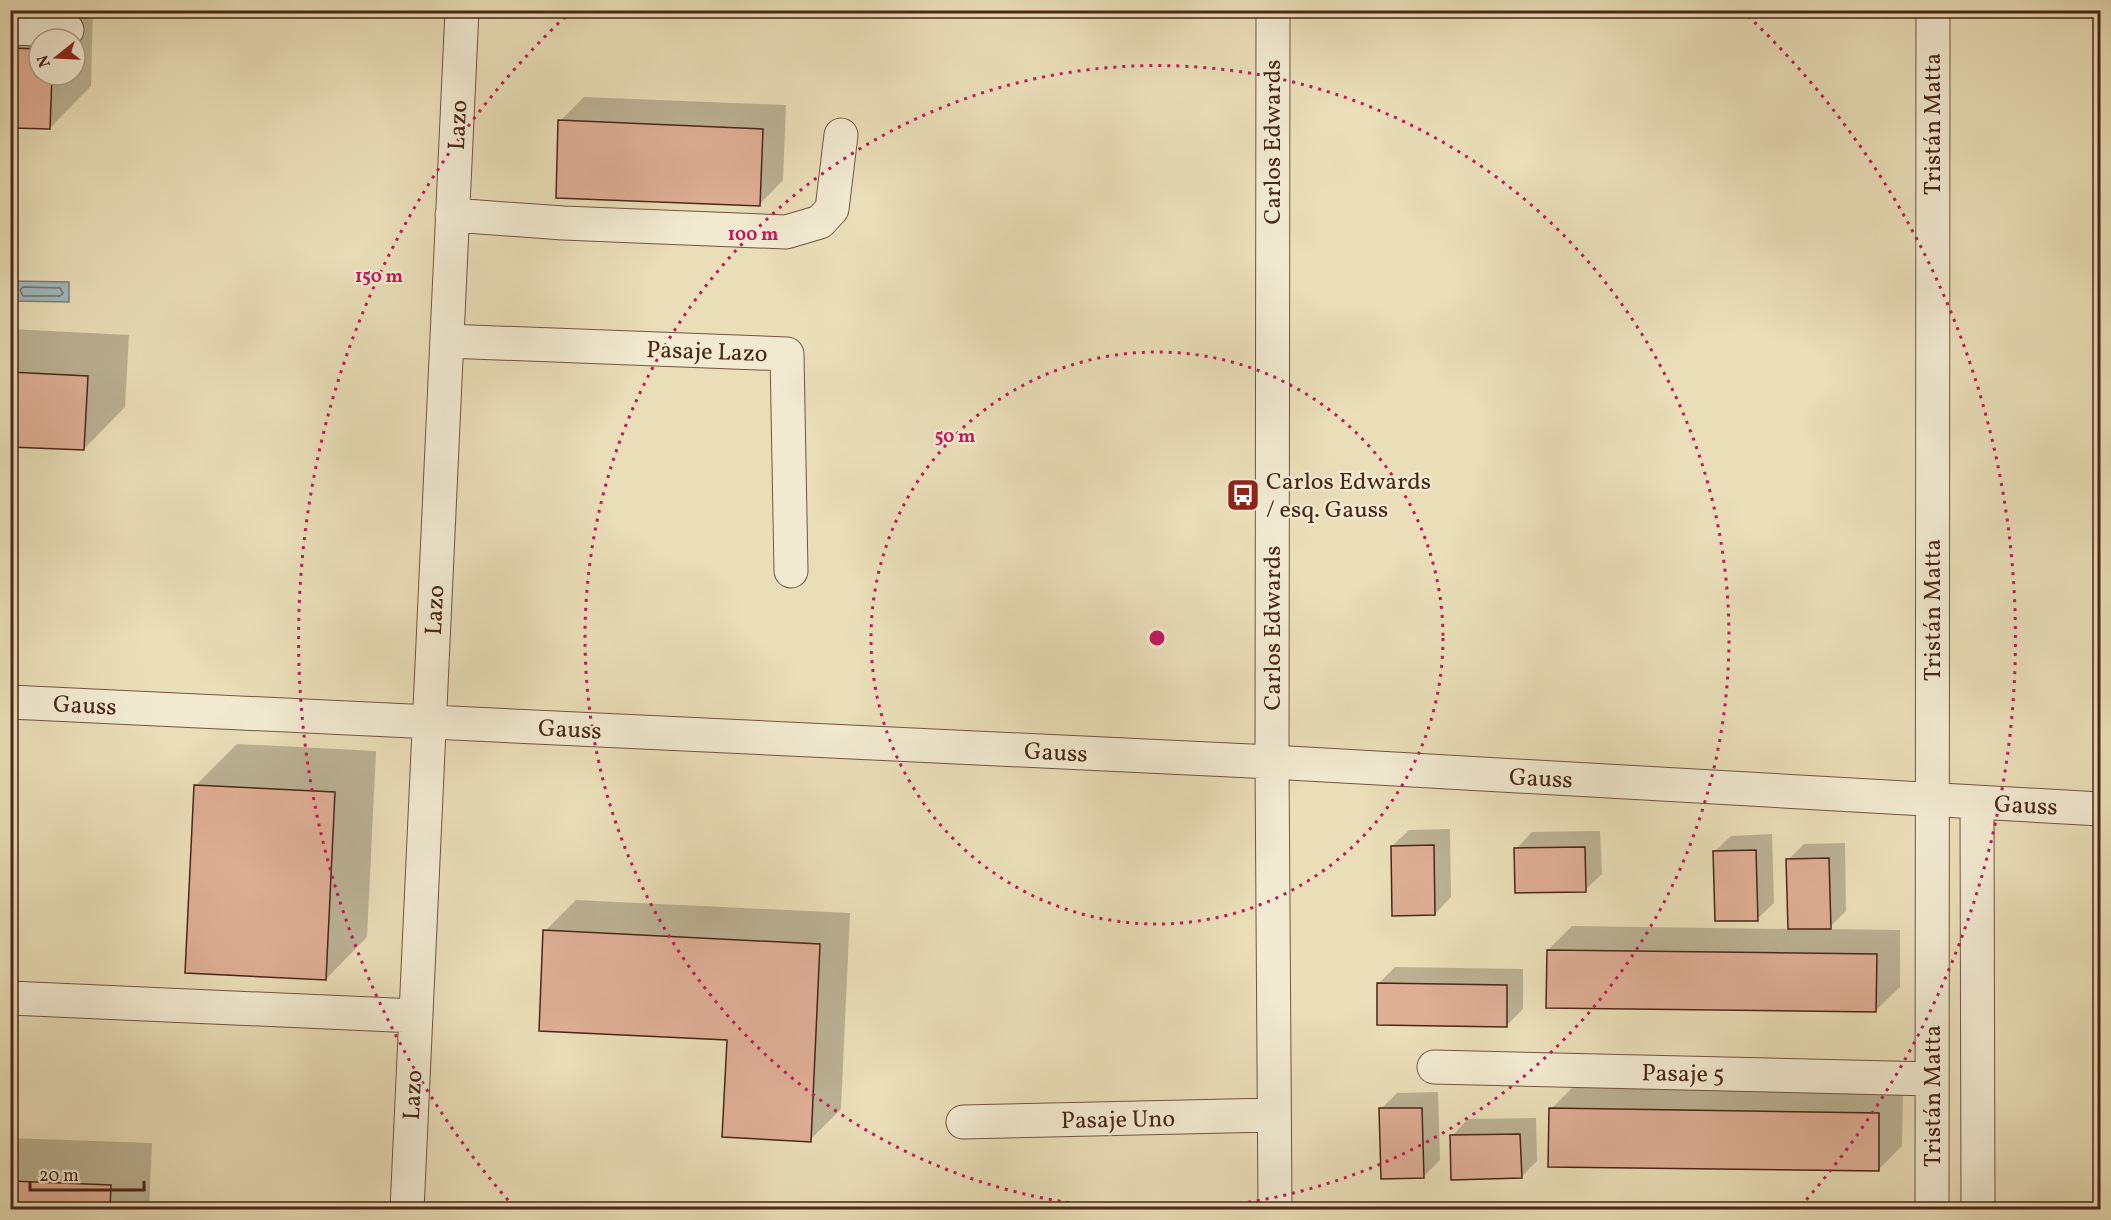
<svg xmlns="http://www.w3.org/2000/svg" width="2111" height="1220" font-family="Vollkorn,serif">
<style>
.water{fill:#9eb9bb;stroke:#7c7e79;stroke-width:1.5}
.shadow{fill:#0003;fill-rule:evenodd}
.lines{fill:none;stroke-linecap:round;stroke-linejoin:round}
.shore{stroke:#747069;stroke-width:1.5}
.building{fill:#deae95;stroke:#4a2617;stroke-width:1.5}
.minor-casing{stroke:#72543f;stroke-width:35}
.minor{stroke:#f1ead1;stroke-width:33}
.ring{fill:none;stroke:#c2185b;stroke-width:3;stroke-dasharray:3 6}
.labels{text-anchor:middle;stroke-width:4.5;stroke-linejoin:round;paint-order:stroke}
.street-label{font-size:24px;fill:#4a2617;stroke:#f1ead1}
.poi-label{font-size:24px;fill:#4a2617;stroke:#f1ead1;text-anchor:start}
.centre{fill:#c2185b;stroke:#f1ead1;stroke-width:3}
.ring-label{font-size:18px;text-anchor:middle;font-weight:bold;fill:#c2185b;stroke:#f1ead1;stroke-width:4.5;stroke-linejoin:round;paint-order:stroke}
</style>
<rect width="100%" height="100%" fill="#e9deb8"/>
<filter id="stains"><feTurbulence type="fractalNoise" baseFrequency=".00333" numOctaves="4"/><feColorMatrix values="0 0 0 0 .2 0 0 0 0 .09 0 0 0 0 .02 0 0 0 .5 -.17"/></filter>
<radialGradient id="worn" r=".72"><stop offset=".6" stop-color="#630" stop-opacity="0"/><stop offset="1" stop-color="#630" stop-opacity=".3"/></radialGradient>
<path class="water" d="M14,281L69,282V302L14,301Z"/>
<path class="shadow" d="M10,10H93L91,86L50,128L10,126ZM39,39H75V75H39Z
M584,97L786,105L783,180L759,205L560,121Z
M10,329L129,335L125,407L84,449L10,445Z
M237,744L376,751L367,937L326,979L195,786Z
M1450,829L1451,897L1435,914L1392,846L1409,830Z
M1600,831L1602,874L1585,890L1516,849L1532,832Z
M1772,834L1774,903L1757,919L1714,852L1731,836Z
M1845,843L1846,911L1828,929L1900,930V987L1875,1011L1548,950L1572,926L1789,929L1788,860L1804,844Z
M576,900L850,913L841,1109L810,1140L728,1039L545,931Z
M1395,967L1523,969V1009L1506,1026L1379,983Z
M1575,1085L1903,1090L1902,1146L1878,1170L1551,1109Z
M1438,1092L1440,1160L1424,1176L1381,1109L1397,1093Z
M1536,1118L1537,1161L1521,1177L1452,1136L1468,1119Z
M10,1138L152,1143L149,1210H10Z"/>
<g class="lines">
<path class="shore" d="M23,287L60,288L63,293L60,296H23L20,290Z"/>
</g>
<path class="building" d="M10,48L39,49V75H52L50,129L10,128Z
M558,120L763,129L760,206L556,198Z
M10,372L88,376L84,450L10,447Z
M194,785L335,792L326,980L185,973Z
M1434,845L1435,915L1392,916L1391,846Z
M1585,847L1586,892L1515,893L1514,848Z
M1756,850L1758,921H1715L1713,851Z
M1829,858L1831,929H1788L1786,859Z
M543,930L820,944L811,1142L722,1137L727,1040L539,1031Z
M1547,950L1877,954L1876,1012L1546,1008Z
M1377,983L1507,985V1027L1377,1025Z
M1379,1108H1422L1424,1178L1381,1179Z
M1549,1108L1879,1113V1171L1548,1167Z
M1520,1134L1522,1178L1451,1180L1450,1135Z
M10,1181L111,1185L110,1210H10Z"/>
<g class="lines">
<defs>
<path id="minor" d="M1273,10L1272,762L1275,1210
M10,28L67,30
M452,215L563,223L786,232L820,222L832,209L841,135
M447,341L787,354L791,571
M10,702L1272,762L2100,809
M1977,803L1978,1210
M10,998L416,1016
M1434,1067L1932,1079
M963,1122L1274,1115
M407,1210L462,10
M1932,1210L1933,10"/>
</defs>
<use href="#minor" class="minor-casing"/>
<use href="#minor" class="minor"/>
</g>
<g class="ring">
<circle cx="1157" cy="638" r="286"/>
<path d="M1132 1209A572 572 0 1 1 1182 1209"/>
<path d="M514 1207A858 858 0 0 1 566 16M1748 16A858 858 0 0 1 1800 1207"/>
</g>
<defs>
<symbol id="bus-square" viewBox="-11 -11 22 22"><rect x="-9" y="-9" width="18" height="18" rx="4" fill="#8f2418" stroke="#f1ead1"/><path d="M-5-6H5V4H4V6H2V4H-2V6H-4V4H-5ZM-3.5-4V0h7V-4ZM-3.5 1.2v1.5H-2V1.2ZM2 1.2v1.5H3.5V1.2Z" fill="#fff"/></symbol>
</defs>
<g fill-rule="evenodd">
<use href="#bus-square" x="1224" y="476" width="38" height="38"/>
</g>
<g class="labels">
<g class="street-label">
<text transform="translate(1932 124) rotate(-90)" y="8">Tristán Matta</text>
<text transform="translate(457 125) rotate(-87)" y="8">Lazo</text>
<text transform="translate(1272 142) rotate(-90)" y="8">Carlos Edwards</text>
<text transform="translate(707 351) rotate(2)" y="8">Pasaje Lazo</text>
<text transform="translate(434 610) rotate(-87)" y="8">Lazo</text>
<text transform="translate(1932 610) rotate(-90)" y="8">Tristán Matta</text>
<text transform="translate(1272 628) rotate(-90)" y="8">Carlos Edwards</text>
<text transform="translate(85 705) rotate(3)" y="8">Gauss</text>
<text transform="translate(570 729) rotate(3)" y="8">Gauss</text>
<text transform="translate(1056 752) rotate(3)" y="8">Gauss</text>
<text transform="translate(1541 778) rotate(3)" y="8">Gauss</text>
<text transform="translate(2026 805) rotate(3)" y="8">Gauss</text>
<text transform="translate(1683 1073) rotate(1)" y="8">Pasaje 5</text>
<text transform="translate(412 1095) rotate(-87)" y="8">Lazo</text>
<text transform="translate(1932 1096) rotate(-90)" y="8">Tristán Matta</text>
<text transform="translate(1118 1119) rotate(-1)" y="8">Pasaje Uno</text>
</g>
<g class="poi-label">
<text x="1266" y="489">Carlos Edwards<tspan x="1266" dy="28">/ esq. Gauss</tspan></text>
</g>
</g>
<circle cx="1157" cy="638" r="9" class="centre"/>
<g class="ring-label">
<text x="753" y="240">100 m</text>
<text x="379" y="282">150 m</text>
<text x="955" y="442">50 m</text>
</g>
<rect width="2111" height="1220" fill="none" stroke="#e9deb8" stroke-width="36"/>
<rect x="12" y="12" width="2087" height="1196" fill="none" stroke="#4a2617" stroke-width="3"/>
<rect x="18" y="18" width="2075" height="1184" fill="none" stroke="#4a2617" stroke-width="1.5"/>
<g transform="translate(57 57) rotate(252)"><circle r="28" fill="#f1ead1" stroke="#ae9c87" stroke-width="1.5"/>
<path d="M0-4.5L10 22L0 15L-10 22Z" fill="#8f2418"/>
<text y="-9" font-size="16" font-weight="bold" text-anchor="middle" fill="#4a2617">N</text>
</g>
<path d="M30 1181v9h114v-9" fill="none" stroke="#4a2617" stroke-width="3"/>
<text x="39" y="1181" font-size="18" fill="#4a2617" stroke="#f1ead1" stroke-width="4.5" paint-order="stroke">20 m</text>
<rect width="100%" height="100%" filter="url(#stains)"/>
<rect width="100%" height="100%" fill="url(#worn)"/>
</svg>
